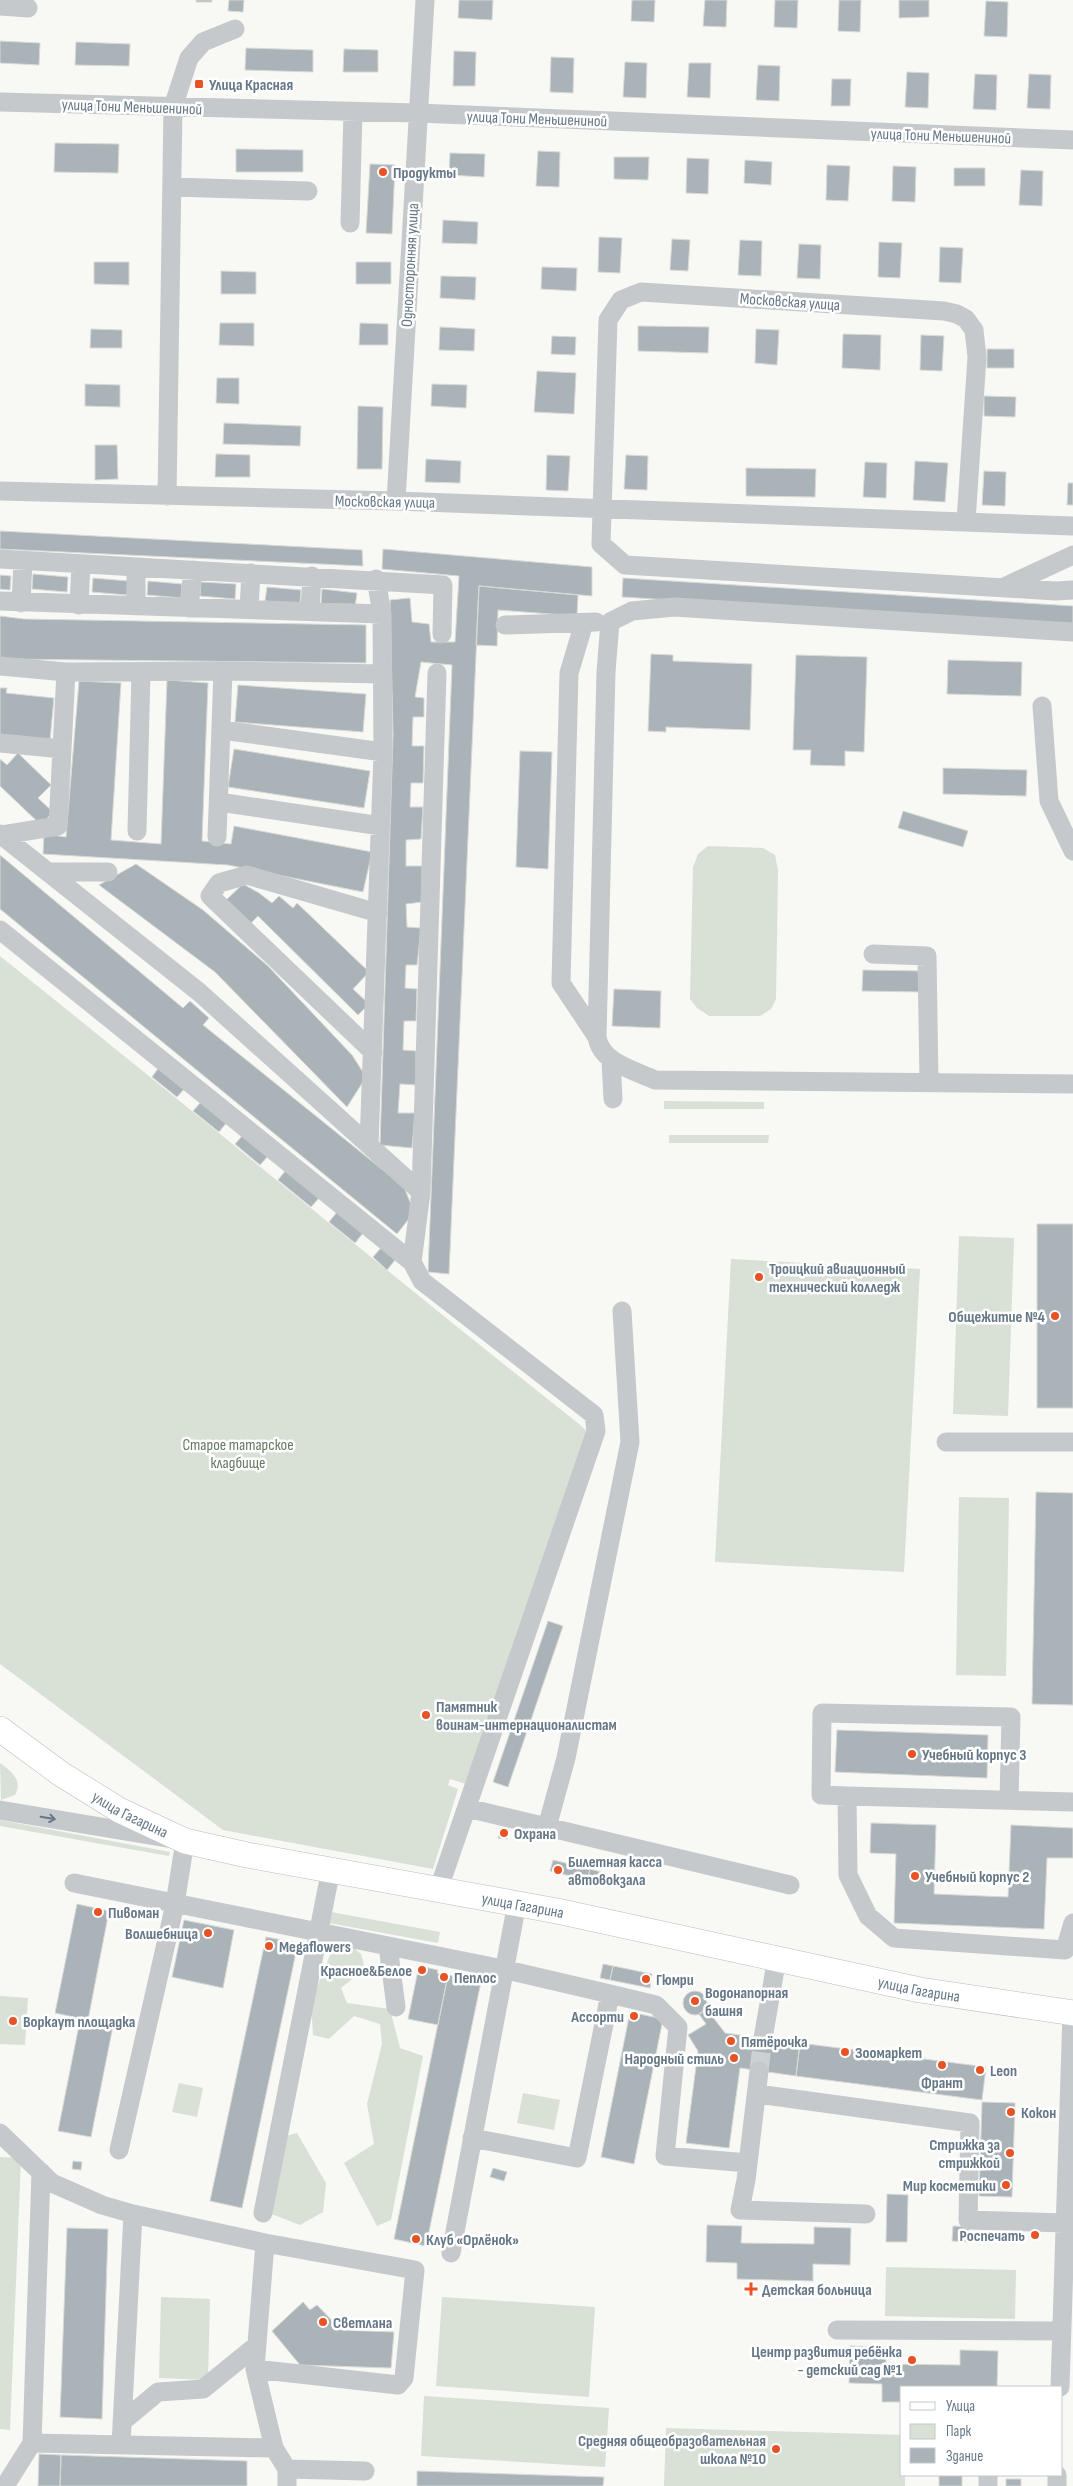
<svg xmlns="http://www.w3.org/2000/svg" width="1073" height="2486" font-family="'Sofia Sans Condensed',sans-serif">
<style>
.green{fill:#d9e0d6}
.building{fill:#aab3b8;stroke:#d9d9d7}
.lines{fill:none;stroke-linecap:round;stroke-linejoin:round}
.minor-tunnel{stroke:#ccd2d4;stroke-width:19;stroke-dasharray:19 9;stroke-linecap:butt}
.major-casing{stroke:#b8bcc0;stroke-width:26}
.minor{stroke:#c5c9cc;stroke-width:19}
.major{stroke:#fff;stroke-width:25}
.oneway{stroke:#667887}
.poi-dot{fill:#e85225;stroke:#fff;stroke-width:2}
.labels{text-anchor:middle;stroke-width:5;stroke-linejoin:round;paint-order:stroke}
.poi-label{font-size:16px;font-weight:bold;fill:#667887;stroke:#fff;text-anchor:start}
.street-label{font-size:16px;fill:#667887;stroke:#fff}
.park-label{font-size:16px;fill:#667961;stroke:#fff}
</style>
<rect width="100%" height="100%" fill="#f8f8f5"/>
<path class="green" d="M708,846L763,848L775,855L778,870L776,999L771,1009L760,1016H709L697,1008L690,999L693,867L698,854Z
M0,956C194,1111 384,1270 579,1424L590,1434L466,1784L450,1779L448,1785L458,1789L433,1869L223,1830L0,1664Z
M664,1101L764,1102V1109H664Z
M669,1135H769L768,1143H669Z
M959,1236L1014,1238L1008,1416L953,1414Z
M731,1259L920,1269L904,1572L715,1562Z
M959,1497L1009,1498L1006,1676L956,1675Z
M0,1763C12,1772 23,1780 15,1795L1,1800Z
M0,1820L170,1852L169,1856L0,1826Z
M331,1912L440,1932L438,1943L329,1923Z
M348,1943L361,1954L365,1969L341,1988L347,2003L390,2009L400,2048L423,2056L391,2220L377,2226L344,2163L374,2144L367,2104L382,2044L380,2024L354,2016L329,2039L313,2035L311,2003L332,1950Z
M0,1996L28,1998L25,2045L0,2044Z
M179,2083L203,2088L197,2117L172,2112Z
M523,2093L560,2100L554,2130L517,2123Z
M297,2133L326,2183L323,2212L300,2225L269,2213L286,2136Z
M0,2157L21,2158L10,2430L0,2429Z
M886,2267L1016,2270L1015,2319L885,2316Z
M161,2297L210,2299L208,2380L159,2378Z
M442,2297L595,2307L589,2397L436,2386Z
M424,2396L609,2408L605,2467L421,2456Z
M666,2428L902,2435V2475H905V2486H664Z"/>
<path class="building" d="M196,0H212V2H196Z
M229,0H244L243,12L228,11Z
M459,0H493L492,20L458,18Z
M632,0H655L654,22L631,21Z
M705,0H727L726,27L703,26Z
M775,0H798L797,28L774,27Z
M839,0H861L860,32L838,31Z
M899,0H929V17L899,18Z
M986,1L1008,2L1007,37L984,36Z
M0,41L40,43L39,65L0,63Z
M76,42L130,44L129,66L75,65Z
M246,48L313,50V72L245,70Z
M344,49L378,50V72H343Z
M454,51L476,52L475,86H453Z
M551,57L574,58L573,93L550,92Z
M625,62L647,63L646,98L623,97Z
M689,63H711L710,98L687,97Z
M758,65L780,66L779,101L756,100Z
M907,72L929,73L928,108L905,107Z
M975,74L997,75L996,110L973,109Z
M1029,74L1051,75L1050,109L1027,108Z
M832,79H851L850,106H831Z
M55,143L119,144L118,173L54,172Z
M236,149L303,150V172H236Z
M538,151L560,152L559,187L536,186Z
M450,153L485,154L484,177L449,175Z
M614,157H649L648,180L614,179Z
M687,158L709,159L708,194L686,193Z
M745,160L772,162L771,185L744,183Z
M370,164L395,165L392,234L366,233Z
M827,165L850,166L848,201L826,200Z
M893,166L916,167L915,202L892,201Z
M954,168H985V186H954Z
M1021,170L1043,171L1042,206L1019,205Z
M443,220L478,222L477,244L442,243Z
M599,237L622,238L620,273L598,272Z
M672,239L690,240L688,271L670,270Z
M740,240L762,241L761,276L738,275Z
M879,242L902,243L900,278L878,277Z
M799,244L821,245L820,279L797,278Z
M940,247L963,248L961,283L939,282Z
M94,262H129V285L94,284Z
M356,262H391V284H356Z
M542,267L577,268L576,291L541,289Z
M221,271L256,272V294H221Z
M441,276L476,277L475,300L440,298Z
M220,323H254V346L219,345Z
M360,323L388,324V345H359Z
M638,326L709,327L708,353L638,351Z
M440,327L475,329L474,351L439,350Z
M91,329L122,330V348H90Z
M756,329L779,330L777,365L755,363Z
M843,334L881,335L880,370L842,368Z
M921,335L944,336L942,371L920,370Z
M552,336L576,337L575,355L551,354Z
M987,349H1014V368H987Z
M537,371L576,373L574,414L534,412Z
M217,378H239V404L216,403Z
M85,384L120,385V407L85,406Z
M432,384L467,385L466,408L431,406Z
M984,396L1016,397L1015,417L984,416Z
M358,406L383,407L382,469H357Z
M224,423L301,426L300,446L223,444Z
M95,445H117L118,479L95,480Z
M216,454L250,455V477H215Z
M547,455L570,456L568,491L546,490Z
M626,455L648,456L647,490L624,489Z
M426,459L461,461L460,483L425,482Z
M915,461L948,463L945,502L913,500Z
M865,462L887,463L886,498L863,497Z
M746,468L816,469L815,497L746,496Z
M984,471L1006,472L1005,506L982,505Z
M1068,483H1073V505H1067Z
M0,531L362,550L363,566L0,549Z
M383,549L592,567V596L479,586L449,1274L428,1272L452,665L421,662L415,697L424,698V717H413L412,746H424L423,783H411L410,807H423L421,839L406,840V866H422V902L406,904L407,927L421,928L417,965H406L405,988L417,989L416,1021H404L403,1050L416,1051V1085L400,1084L398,1113H415L412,1148L380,1145L393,735L390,600L410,598L412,622L429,624L431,642H455L459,576L382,569Z
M33,574L68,577L67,592L32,589Z
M0,575L11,576L10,590L0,589Z
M93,578L128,581L127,595L92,592Z
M623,578L1073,606V625L622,597Z
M148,581L182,584L181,598L147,595Z
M201,582L236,584L235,599L200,596Z
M479,586L578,595L577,616L498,610L497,646L476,645Z
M267,587L301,590L300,604L265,601Z
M322,589L357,593L355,607L321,604Z
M0,616L24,619L366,625V663L0,659Z
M651,654L673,655V661L752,664L750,730L666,727V732L648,731Z
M796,655L867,657L864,752L845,751V766L810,765L811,750H793Z
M948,660L1022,662L1021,696L947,694Z
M167,680L208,683L202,841L231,844L234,826L372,852L363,892L228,865L43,854L44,834L66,837L79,681L121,683L111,840L161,844Z
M238,685L366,694L363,732L235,722Z
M0,688H7L6,693L54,698L50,740L0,735Z
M234,749L370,771L364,808L228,787Z
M520,751L552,752L548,869L516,867Z
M18,753L51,785L38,798L53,812L41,825L0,786V759L7,765Z
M943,768L1027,770L1026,796L943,794Z
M903,811L968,831L963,847L898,828Z
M0,855L183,1008L190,1001L209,1018L203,1025L404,1187L414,1212L397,1234L0,909Z
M136,864L203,910L268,966L352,1055L366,1077L347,1107L215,972L99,885Z
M243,884L259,893L272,903L279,896L293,908L297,903L369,972L353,989L369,1004L358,1015L258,916L250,924L225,901Z
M863,970L922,971L921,992L862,991Z
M614,989L661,991L660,1028L612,1026Z
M159,1067L185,1088L177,1097L152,1077Z
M201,1102L227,1122L219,1132L193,1111Z
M243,1135L268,1156L260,1165L235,1144Z
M286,1170L319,1198L311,1207L278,1180Z
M337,1212L363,1233L355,1243L329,1222Z
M1037,1224H1073V1408H1037Z
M381,1248L395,1260L387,1270L373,1257Z
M1036,1492L1073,1493V1705L1032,1704Z
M548,1621L563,1626L508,1787L493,1782Z
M837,1730L988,1735L987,1778L835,1772Z
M871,1823L936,1825L934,1894L1008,1897L1011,1825L1073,1828V1858H1047L1044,1929L894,1923L896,1854L870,1853Z
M500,1828L509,1829L507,1839L498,1838Z
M553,1860L590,1869L587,1880L550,1871Z
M590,1869L605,1873L602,1884L587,1880Z
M77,1904L109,1911L88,2020L55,2013Z
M184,1920L234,1930L223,1988L172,1977Z
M266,1937L298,1943L242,2208L210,2201Z
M603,1964L613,1966L610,1980L600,1978Z
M419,1966L438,1970L437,1973L448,1975L438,2025L408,2019Z
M613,1966L652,1974L650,1988L610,1980Z
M448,1975L481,1982L426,2246L394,2239Z
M683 2003a12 12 0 1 1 24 0a12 12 0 1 1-24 0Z
M706,2008L725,2033L800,2043L796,2076L740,2068L729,2148L686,2143L698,2051L688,2035L706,2024L699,2014Z
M630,2012L663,2019L634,2164L601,2157Z
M80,2020L113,2026L91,2137L58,2131Z
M800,2043L986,2067L982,2100L796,2076Z
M982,2102L1015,2103L1012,2197L979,2196Z
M73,2161L82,2162L81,2170L72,2169Z
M493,2168L507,2172L504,2181L490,2177Z
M887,2194L908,2195L907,2242H886Z
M707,2225L742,2226L741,2243L814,2244V2227L851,2228L850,2265L813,2264V2281L737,2279V2263L706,2262Z
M953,2226L969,2227L968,2242L952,2241Z
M67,2228L108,2229L102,2419L60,2417Z
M303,2302L310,2310L317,2305L341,2330L394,2332L391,2368L300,2365L272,2331Z
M850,2346L886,2347V2364L960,2365V2350L998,2351L997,2387H902V2402H882V2384L849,2383Z
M39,2454L61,2455L60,2486H38Z
M61,2455L247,2461V2486H60Z
M417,2471L604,2477L603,2486H417Z
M939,2475H962V2486H939Z
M1006,2479H1021V2486H1006Z"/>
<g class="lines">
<path class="minor-tunnel" d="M759,2071L763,2038"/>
<defs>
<g id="major">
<path id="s1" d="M0,1729L61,1774L119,1810L185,1841L247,1855L557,1911L920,1990L1073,2013"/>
</g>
</defs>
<use href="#major" class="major-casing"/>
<path class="minor" d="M0,6L28,8
M0,102L417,113L1073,140
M172,187L308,191
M350,223L353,112
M0,491L396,501L1073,526
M167,496L173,107L189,58L203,42L235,29
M396,501L425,0
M966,521L977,357L974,330L966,319L957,314L944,311L641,292L621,300L608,320L601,544L625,565L1056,591L1073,590
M0,559L443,585L442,634
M136,567V606
M1004,587L1073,555
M0,601L382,614
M21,603L23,561
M79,605L81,564
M189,608L193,570
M249,609L251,573
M310,611L312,576
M584,623L569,673L561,983L597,1037
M505,625L596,622
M1073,632L674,607L632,611L610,622L606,672L597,1037C601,1063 634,1070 655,1080L1073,1084
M0,666L66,672L223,671L382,674
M1042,706L1049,801L1073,851
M222,730L383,752
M0,743L62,749
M219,802L381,826
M137,831L141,672
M0,834L199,992L421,1192
M2,835L58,826L66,672
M217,837L223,671
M48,872H108
M0,930L412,1262L422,1281L594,1415L596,1431L439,1888
M873,954L927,956L929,1082
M373,1052L210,896L219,883L247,875L378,913
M611,1060L613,1099
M369,1145L383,752L382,614L376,579
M412,1262L421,1192L437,673
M946,1442H1073
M847,1796L848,1875L868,1916L894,1938L1065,1950L1073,1923
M1009,1800L1011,1717L822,1713L821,1795L847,1796L1073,1802
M467,1808L790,1885
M0,1810L185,1841L175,1904L119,2150
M547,1827L566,1758L630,1442L622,1311
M74,1883L503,1969L610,1994L577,2158L472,2138
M388,1946L396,2007
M610,1994L656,2005L678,2027L665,2156L748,2163
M763,2038L777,1958
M759,2071L746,2180L740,2210L866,2214
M757,2094L970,2123L968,2220L1065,2223
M0,2133L52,2183L102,2205L133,2214L265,2243L255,2369L274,2448L287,2469V2486
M263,2213L331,1869
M451,2253L517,1903
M837,2330L1062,2331
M255,2369L398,2385L404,2378L415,2270L265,2243
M1060,2387L1072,2013
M122,2422L158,2392L203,2389L256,2346
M32,2443L274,2448
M121,2445L133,2214
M287,2469L365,2471
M5,2486L32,2443L41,2172
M988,2486V2475
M1057,2486V2475"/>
<use href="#major" class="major"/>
</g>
<defs><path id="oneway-shaft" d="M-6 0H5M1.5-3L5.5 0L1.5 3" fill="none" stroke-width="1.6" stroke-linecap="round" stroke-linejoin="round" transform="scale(1.25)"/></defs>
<use class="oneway" href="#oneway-shaft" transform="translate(48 1818) rotate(10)"/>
<g class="poi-dot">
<rect x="194" y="79" width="10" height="10" rx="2.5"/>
<circle cx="383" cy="172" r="5"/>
<circle cx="759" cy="1277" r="5"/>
<circle cx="1055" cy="1316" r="5"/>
<circle cx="426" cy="1715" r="5"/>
<circle cx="912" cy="1754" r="5"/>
<circle cx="504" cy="1833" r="5"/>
<circle cx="558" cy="1870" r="5"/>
<circle cx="915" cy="1876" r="5"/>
<circle cx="98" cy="1912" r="5"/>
<circle cx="208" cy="1933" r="5"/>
<circle cx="269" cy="1946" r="5"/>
<circle cx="422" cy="1970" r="5"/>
<circle cx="444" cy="1977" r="5"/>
<circle cx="646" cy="1979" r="5"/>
<circle cx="695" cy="2001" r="5"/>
<circle cx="634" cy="2016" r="5"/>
<circle cx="13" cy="2021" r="5"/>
<circle cx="731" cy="2041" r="5"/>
<circle cx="845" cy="2052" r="5"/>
<circle cx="734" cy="2058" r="5"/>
<circle cx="942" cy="2065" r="5"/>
<circle cx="980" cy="2070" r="5"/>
<circle cx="1011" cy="2112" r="5"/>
<circle cx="1010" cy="2153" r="5"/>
<circle cx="1006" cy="2185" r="5"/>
<circle cx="1035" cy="2235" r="5"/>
<circle cx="416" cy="2239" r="5"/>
<path d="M748.5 2281.5h5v5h5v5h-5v5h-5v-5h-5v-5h5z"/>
<circle cx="323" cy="2322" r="5"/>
<circle cx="912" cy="2360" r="5"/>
<circle cx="776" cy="2449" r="5"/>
</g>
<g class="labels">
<g class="poi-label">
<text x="209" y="90">Улица Красная</text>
<text x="393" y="178">Продукты</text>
<text x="769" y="1274">Троицкий авиационный<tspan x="769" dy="18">технический колледж</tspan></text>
<text x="1045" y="1322" text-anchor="end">Общежитие №4</text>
<text x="436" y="1712">Памятник<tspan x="436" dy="18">воинам-интернационалистам</tspan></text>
<text x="922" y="1760">Учебный корпус 3</text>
<text x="514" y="1839">Охрана</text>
<text x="568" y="1867">Билетная касса<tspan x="568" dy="18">автовокзала</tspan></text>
<text x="925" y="1882">Учебный корпус 2</text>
<text x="108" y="1918">Пивоман</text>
<text x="198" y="1939" text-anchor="end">Волшебница</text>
<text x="279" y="1952">Megaflowers</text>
<text x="412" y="1976" text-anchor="end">Красное&amp;Белое</text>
<text x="454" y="1983">Пеплос</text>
<text x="656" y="1985">Гюмри</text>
<text x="705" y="1998">Водонапорная<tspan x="705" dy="18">башня</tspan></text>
<text x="624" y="2022" text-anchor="end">Ассорти</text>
<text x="23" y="2027">Воркаут площадка</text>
<text x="741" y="2047">Пятёрочка</text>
<text x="855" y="2058">Зоомаркет</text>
<text x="724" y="2064" text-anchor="end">Народный стиль</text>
<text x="990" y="2076">Leon</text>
<text x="942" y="2088" text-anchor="middle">Франт</text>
<text x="1021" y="2118">Кокон</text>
<text x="1000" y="2150" text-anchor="end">Стрижка за<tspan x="1000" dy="18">стрижкой</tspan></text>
<text x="996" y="2191" text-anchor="end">Мир косметики</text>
<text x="1025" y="2241" text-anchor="end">Роспечать</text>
<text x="426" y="2245">Клуб «Орлёнок»</text>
<text x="762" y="2295">Детская больница</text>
<text x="333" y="2328">Светлана</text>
<text x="902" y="2357" text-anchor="end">Центр развития ребёнка<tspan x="902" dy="18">- детский сад №1</tspan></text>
<text x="766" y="2446" text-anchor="end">Средняя общеобразовательная<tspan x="766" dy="18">школа №10</tspan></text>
</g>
<g class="street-label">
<text transform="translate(132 106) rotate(2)" y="6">улица Тони Меньшениной</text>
<text transform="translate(537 118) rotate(2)" y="6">улица Тони Меньшениной</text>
<text transform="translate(941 135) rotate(2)" y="6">улица Тони Меньшениной</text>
<text transform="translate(409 265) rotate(-87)" y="6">Односторонняя улица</text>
<text transform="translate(790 301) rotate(4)" y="6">Московская улица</text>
<text transform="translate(385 501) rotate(1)" y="6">Московская улица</text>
<text dy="6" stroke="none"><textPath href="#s1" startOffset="156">улица Гагарина</textPath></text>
<text dy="6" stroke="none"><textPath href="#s1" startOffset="561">улица Гагарина</textPath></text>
<text dy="6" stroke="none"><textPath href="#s1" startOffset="966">улица Гагарина</textPath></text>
</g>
<g class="park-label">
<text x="238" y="1450">Старое татарское<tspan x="238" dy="18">кладбище</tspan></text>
</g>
</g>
<rect x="900" y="2386" width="162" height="90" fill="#ffffff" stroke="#c2c9cf"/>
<rect x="910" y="2402" width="25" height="8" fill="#ffffff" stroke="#c2c9cf"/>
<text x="946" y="2411" font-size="15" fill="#667887">Улица</text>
<rect x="910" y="2424" width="25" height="15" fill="#d9e0d6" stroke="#c2c9cf"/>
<text x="946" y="2436" font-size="15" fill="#667887">Парк</text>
<rect x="910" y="2448" width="25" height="15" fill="#aab3b8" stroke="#c2c9cf"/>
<text x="946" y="2461" font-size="15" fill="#667887">Здание</text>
</svg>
